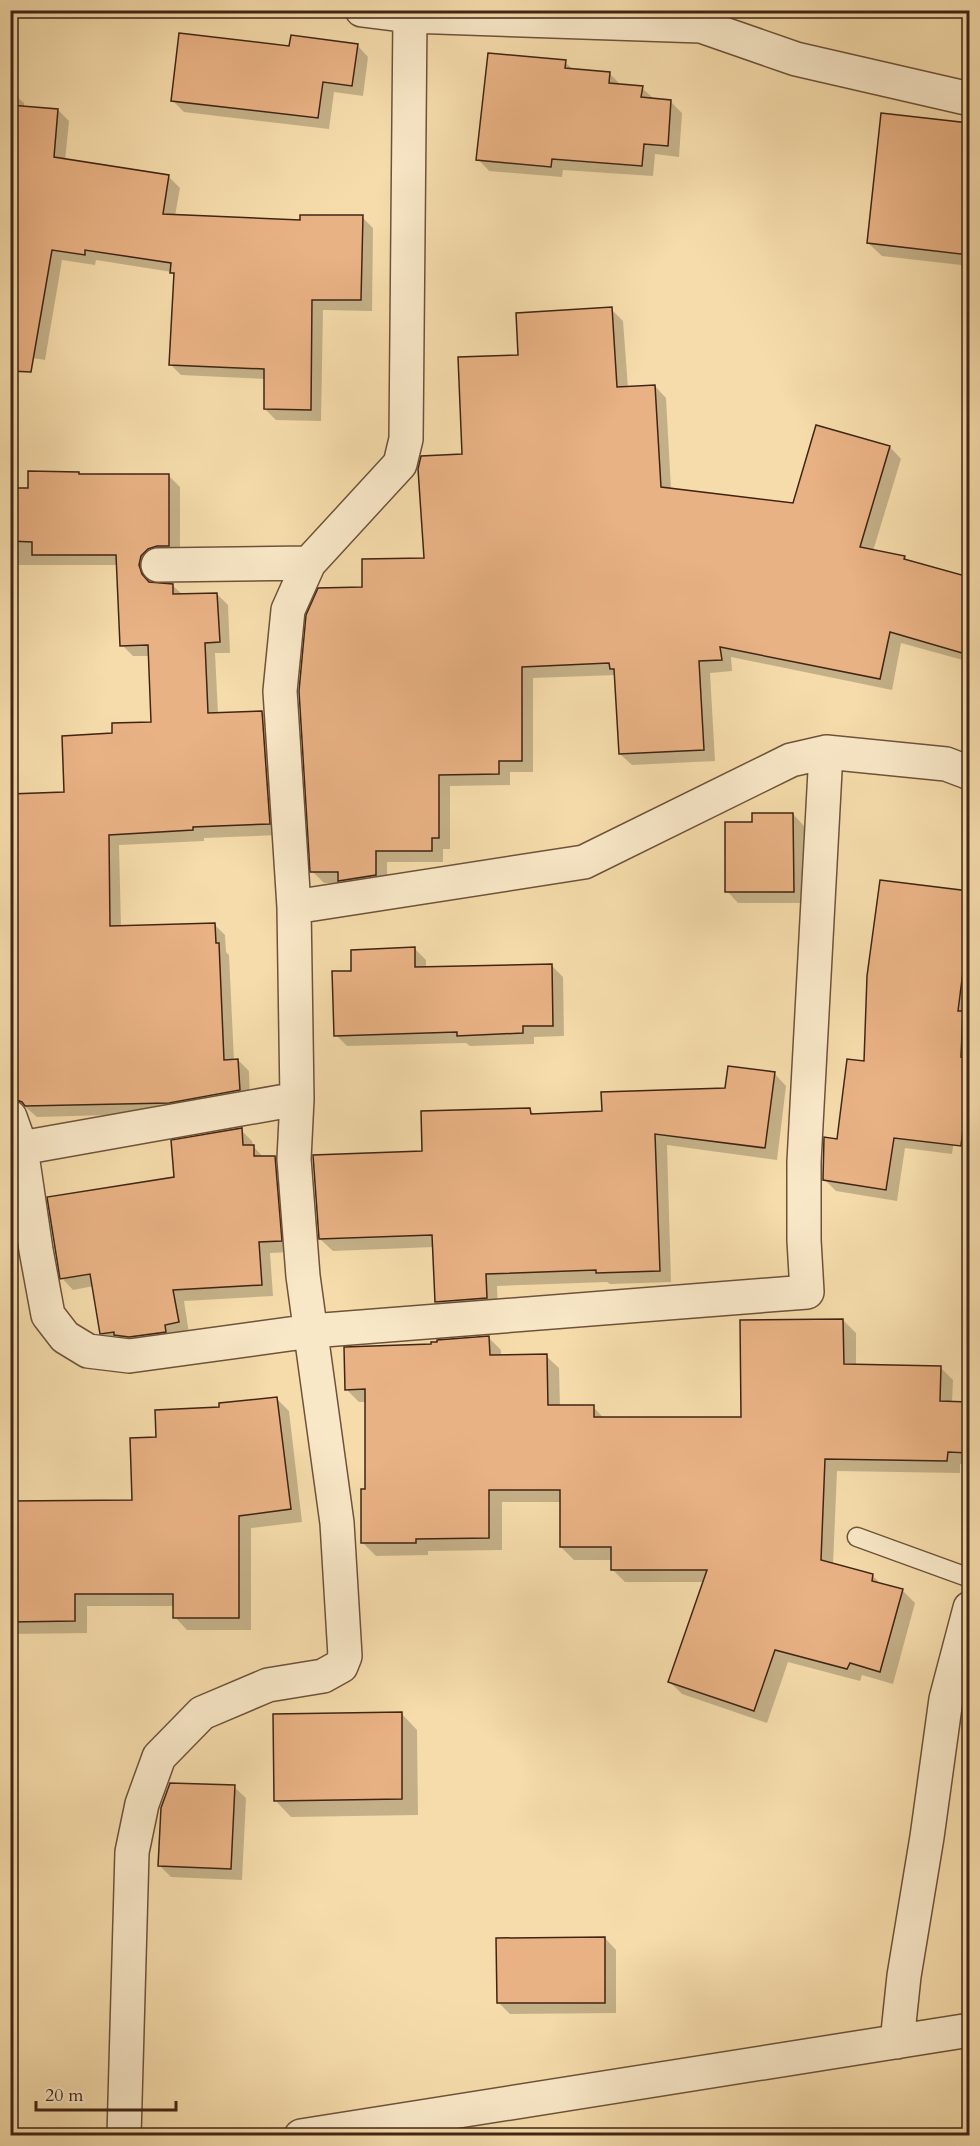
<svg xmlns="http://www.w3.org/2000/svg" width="980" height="2146" font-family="Cardo,serif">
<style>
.shadow{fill:#0003}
.building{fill:#e9b284;stroke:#402515;stroke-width:1.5}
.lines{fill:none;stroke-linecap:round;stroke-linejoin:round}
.service-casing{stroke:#6e533a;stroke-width:21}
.minor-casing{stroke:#6e533a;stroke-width:36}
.service{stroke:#f9e8c8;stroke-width:18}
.minor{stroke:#f9e8c8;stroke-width:33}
</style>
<rect width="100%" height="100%" fill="#f6dcab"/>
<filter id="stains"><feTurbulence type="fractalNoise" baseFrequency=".00333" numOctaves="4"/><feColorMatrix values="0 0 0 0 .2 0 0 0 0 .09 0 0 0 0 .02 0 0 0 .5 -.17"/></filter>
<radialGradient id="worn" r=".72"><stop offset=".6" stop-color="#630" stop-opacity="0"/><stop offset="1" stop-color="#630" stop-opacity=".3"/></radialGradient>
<path class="shadow" d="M357,45L368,57L363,96L334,92L329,129L184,112L173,101L290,48Z
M565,62L573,70L609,73L621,85L642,88L654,99L671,102L682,113L679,157L655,154L653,176L563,170L562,177L489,171L478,159Z
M10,91L24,103V107L58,110L69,121L65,161L169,177L180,188L175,216L301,222L362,217L373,228L372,311L323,310L321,421L276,420L265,409V379L181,375L170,364L175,276L172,272L96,260L95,265L62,260L45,360L10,354Z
M882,115L970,125V266L882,256L868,243Z
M611,309L623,321L628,388L655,386L666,398L671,489L794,504L890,447L901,459L873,551L904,557L909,562L970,579V662L901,643L892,690L731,657L732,671L710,673L715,761L632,765L620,754L616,675L533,678V772H510V785L450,786V849H443V862H387V887L351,892L342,883H324L312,871L364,589L426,560L463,455L520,356Z
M79,474L81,476H169L180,487V557L150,577L151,583L172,585L183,595L217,594L228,605L230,653H215L218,714L262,712L273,723L280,835L204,838V841L119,845L121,927L214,924L225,935L226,952L229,955L234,1061L238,1060L249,1071L250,1101L181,1113L37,1117L15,1098L13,1039H10V795L66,793L113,735L153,723L150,656H133L122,645L118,565H10V489H30Z
M793,814L804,826L805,903H738L727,891L753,824Z
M881,882L970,893V1020L952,1154L905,1148L897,1201L836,1191L824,1179L866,1063Z
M415,949L426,960V968L551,965L563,977L564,1036L534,1037V1044L470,1046L466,1043L347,1046L336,1035L352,972Z
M774,1073L786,1086L777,1160L667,1145L671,1282L610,1284L607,1282L497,1286L498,1310L449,1314L437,1302L434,1247L333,1251L320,1239L424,1153L530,1110L536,1116L604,1113L726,1089Z
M241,1130L252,1141L253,1146L264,1158L275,1157L286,1169L292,1252L270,1253L273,1296L184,1301L189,1333L113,1344L101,1333L94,1286L73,1290L62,1278L175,1178Z
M843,1320L856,1333V1365L940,1367L953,1380L952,1403L970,1404V1464H960V1473L837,1471L833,1565L873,1576L882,1585L902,1590L915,1603L893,1684L862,1675L860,1681L788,1662L767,1723L682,1694L669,1681L704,1582H625L612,1569V1560H574L561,1547V1502H502V1550L428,1551V1555L376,1556L363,1543L366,1491V1402H359L346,1389L432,1345L488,1337L501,1350V1357L546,1356L559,1368L560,1407H593L605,1419H743Z
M276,1398L289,1411L302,1522L251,1528V1630H187L175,1617V1606H87V1633L10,1634V1502L134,1501L157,1438L221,1409Z
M967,1698H970V1758L963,1752L964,1718Z
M401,1713L417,1730L418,1815L291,1817L275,1800Z
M234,1787L246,1798L242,1880L171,1877L159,1865Z
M605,1938L616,1950V2013L510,2014L499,2003Z"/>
<path class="building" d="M179,33L289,46L291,35L358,44L352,86L323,82L318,118L171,101Z
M488,53L566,60L565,68L610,72L609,83L643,86L641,97L671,100L668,146L644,144L642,166L552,159L551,167L476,160Z
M10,105L58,109L54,157L169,175L163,214L300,220V215H363L361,300H312L311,410L264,409V369L169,365L174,273H170L171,263L85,250V255L52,250L31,372L10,371Z
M881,113L969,123V255L867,243Z
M612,307L617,387L655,385L661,487L793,503L816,425L890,446L860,547L905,556L904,559L969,577V655L890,632L880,679L720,647L722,660L699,661L704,750L619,754L614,669H610L609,663L522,667V761H499V774L439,775V838H432V851H376V875L338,881V872H310L299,691L306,615L318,588L362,587V559L424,558L418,469L421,456L462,454L458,357L518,355L516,313Z
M28,471L79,472V474H169V546H157L148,549L141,556L139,565L142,574L149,582L173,584V594L217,593L220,642L205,643L208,713L262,711L270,824L193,827V830L109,835L110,926L215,923L216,943H219L224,1060L238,1059L240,1090L169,1103L25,1106L22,1102L14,1099L10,1028V794L64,792L62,736L112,733V723L151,722L148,645L120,646L116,555H32V542L10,541V488H28Z
M752,813H793L794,892H725V822H752Z
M880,880L969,891V924L958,1011H963L961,1057L969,1058V1079L961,1146L894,1138L886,1190L823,1180L824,1137L837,1139L847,1059L864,1061L867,976Z
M415,947V967L552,964L553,1026H523V1033L457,1036V1032L334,1036L332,971H351V950Z
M728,1066L775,1072L765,1148L655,1134L660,1271L596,1273V1270L486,1274L487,1298L435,1302L432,1235L319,1239L313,1155L422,1151L421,1111L530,1108L531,1114L602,1111L601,1092L725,1088Z
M242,1128L243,1145H254V1156H275L282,1241L259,1242L262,1285L173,1290L179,1322L165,1325L166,1332L129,1337L114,1335V1332L100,1334L90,1274L60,1279L47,1197L174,1177L171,1140Z
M843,1319L844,1364L941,1366L940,1401L969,1402V1453L948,1452L947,1461L825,1459L821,1560L873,1574L872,1581L903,1589L880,1672L850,1663L847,1669L775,1650L754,1711L668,1682L707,1570H611V1547H560V1490H489V1538L416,1539V1543H361V1489H365V1389L345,1390L344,1347L431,1344V1342H437V1340L489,1336L490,1355L547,1354L548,1405H594V1417H741L740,1320Z
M277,1397L291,1509L239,1516V1618H173V1594H75V1621L10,1622V1501L132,1500L130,1438L156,1437L155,1410L219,1407V1403Z
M402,1712V1799L274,1801L273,1714Z
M170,1783L235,1785L231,1869L158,1866L161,1808Z
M605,1937V2003H497L496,1938Z"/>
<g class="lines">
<defs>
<path id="service" d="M857,1537L970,1578"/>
<path id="minor" d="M362,10L410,16L701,26L796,59L970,99
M158,565L309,563
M294,907L280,691L288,610L309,563L400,464L406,439L410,16
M10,1117L21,1148L297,1099
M21,1148L36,1250L48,1315L65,1337L88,1351L129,1356L311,1331L807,1292L804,1240V1162L826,752L946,764L970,773
M897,2042L904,1976L927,1837L946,1699L970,1608
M124,2136L132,1852L142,1804L159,1757L202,1713L268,1685L323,1676L341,1666L345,1656L337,1523L303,1276L294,1159L297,1099L294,907L584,862L791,760L826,752
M301,2136L970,2030"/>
</defs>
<use href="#service" class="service-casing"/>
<use href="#minor" class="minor-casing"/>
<use href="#service" class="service"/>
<use href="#minor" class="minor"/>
</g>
<rect width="980" height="2146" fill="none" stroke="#f6dcab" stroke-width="36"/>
<rect x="12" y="12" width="956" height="2122" fill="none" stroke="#402515" stroke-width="3"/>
<rect x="18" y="18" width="944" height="2110" fill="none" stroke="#402515" stroke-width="1.5"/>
<path d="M36 2101v9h140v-9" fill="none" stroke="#402515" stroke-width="3"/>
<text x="45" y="2101" font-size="18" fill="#402515" stroke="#f9e8c8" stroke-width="4.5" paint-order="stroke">20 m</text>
<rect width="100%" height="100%" filter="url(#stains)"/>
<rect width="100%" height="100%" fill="url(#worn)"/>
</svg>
